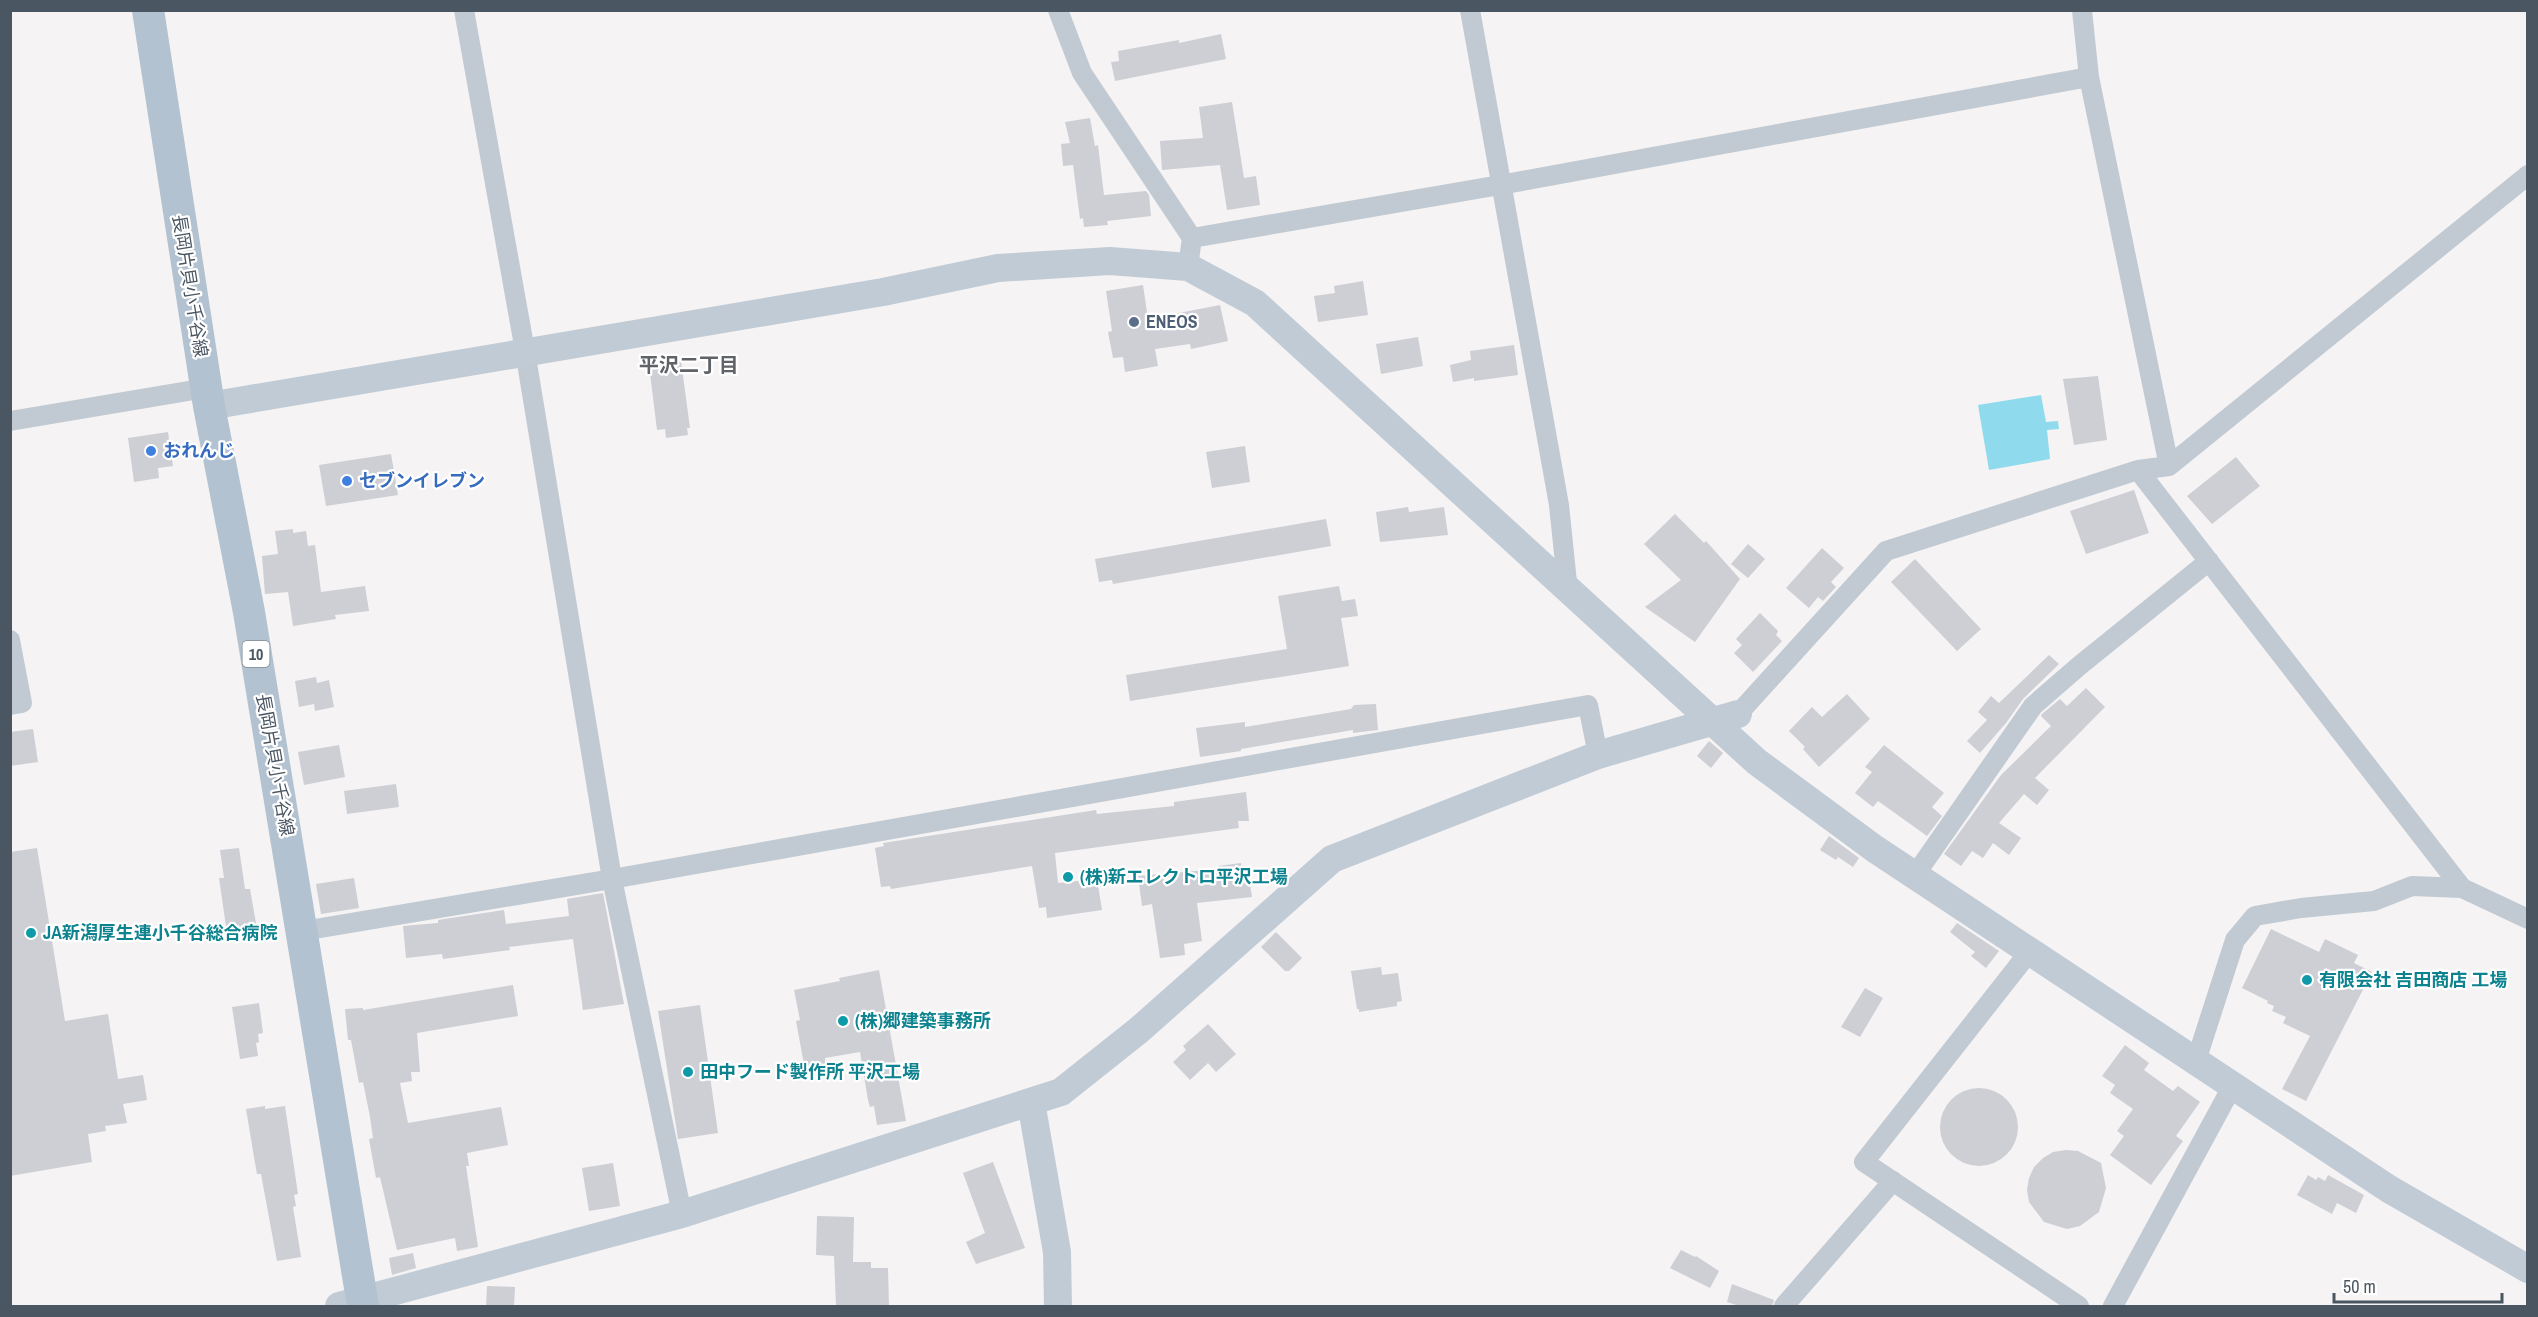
<svg xmlns="http://www.w3.org/2000/svg" width="2538" height="1317" font-family="'Archivo Narrow','Noto Sans JP',sans-serif">
<style>
.water{fill:#90daee}
.building{fill:#cdcfd5}
.lines{fill:none;stroke-linecap:round;stroke-linejoin:round}
.street{stroke:#c1cad2;stroke-width:20}
.secondary{stroke:#c1cbd6;stroke-width:28}
.primary{stroke:#b3c2d1;stroke-width:32}
.service-dot{fill:#5c6f8a;stroke:#fff;stroke-width:2}
.shop-dot{fill:#3f7fe0;stroke:#fff;stroke-width:2}
.culture-dot{fill:#0f9aa8;stroke:#fff;stroke-width:2}
.labels{text-anchor:middle;stroke-width:4.5;stroke-linejoin:round;paint-order:stroke}
.shield{fill:#fff;stroke:#808990;stroke-width:1.5}
.shield-label{font-size:16px;font-weight:bold;fill:#4a5661}
.street-label{font-size:18px;fill:#4a5661;stroke:#fff}
.service-label{font-size:18px;font-weight:bold;fill:#4e5e75;stroke:#fff;text-anchor:start}
.shop-label{font-size:18px;font-weight:bold;fill:#366cbe;stroke:#fff;text-anchor:start}
.culture-label{font-size:18px;font-weight:bold;fill:#0d838f;stroke:#fff;text-anchor:start}
.neighbourhood-label{font-size:20px;font-weight:bold;fill:#5f6368;stroke:#fff}
</style>
<rect width="100%" height="100%" fill="#f5f3f3"/>
<path class="water" d="M2041,395L2046,422L2058,421L2059,429L2047,430L2050,459L1989,470L1978,405Z"/>
<path class="building" d="M1221,34L1226,59L1115,81L1111,62L1119,61L1118,51L1179,40V43Z
M1232,102L1244,178L1256,176L1260,205L1227,210L1220,165L1162,170L1160,141L1203,138L1199,107Z
M1090,118L1095,146L1098,145L1104,195L1146,191L1149,195L1151,216L1107,221L1108,225L1084,227L1083,218L1080,219L1073,165L1063,166L1061,144L1070,143L1065,122Z
M1363,281L1368,315L1318,322L1314,296L1335,293L1334,286Z
M1143,285L1148,319L1220,305L1228,341L1191,349L1190,344L1155,349L1158,366L1125,372L1123,357L1113,358L1108,332L1112,331L1106,291Z
M1418,337L1423,366L1381,374L1376,344Z
M1514,345L1518,375L1474,381V378L1453,382L1450,365L1471,360L1470,351Z
M681,361L690,428H687L688,435L666,438L665,429L657,430L649,365Z
M2098,376L2107,440L2074,445L2063,379Z
M168,432L173,466L158,468L159,478L134,482L128,438Z
M1245,446L1250,482L1212,488L1206,452Z
M391,454L398,495L326,506L319,465Z
M2236,457L2260,486L2212,524L2187,496Z
M2134,490L2149,533L2086,554L2070,511Z
M1408,507L1409,512L1444,507L1448,535L1380,542L1376,512Z
M1675,514L1704,543L1706,541L1740,579L1695,642L1645,607L1681,580L1644,544Z
M1326,519L1331,546L1113,584L1112,580L1099,582L1095,559Z
M293,529V533L306,531L308,546L315,545L321,592L365,586L369,611L335,615L336,619L293,626L288,592L265,594L262,556L278,554L275,531Z
M1748,544L1765,559L1748,578L1731,564Z
M1822,548L1844,568L1831,582L1836,587L1823,601L1818,597L1809,608L1786,588Z
M1915,559L1981,629L1957,651L1891,582Z
M1339,586L1342,601L1355,599L1358,616L1341,618L1349,666L1130,701L1126,675L1287,649L1278,596Z
M1760,613L1778,631L1776,635L1782,641L1753,672L1734,653L1742,645L1736,639Z
M2049,655L2059,664L2023,699L2006,723L1980,753L1967,741L1987,720L1978,712L1991,696L1999,703Z
M316,677L317,683L329,680L334,707L315,711L314,704L299,707L295,681Z
M2086,688L2105,707L2035,778L2049,790L2037,805L2024,794L1999,823L2021,838L2009,855L1993,843L1983,858L1972,851L1961,866L1944,854L2001,775L2051,726L2041,716L2042,714L2060,699L2067,706Z
M1847,694L1870,719L1819,767L1803,749L1805,747L1789,731L1812,707L1822,717Z
M1376,704L1378,730L1353,733V730L1241,749V751L1200,757L1196,728L1245,722V727L1351,709L1354,705Z
M33,729L38,762L10,766V732Z
M1709,741L1723,753L1711,768L1697,756Z
M339,745L345,777L304,785L298,752Z
M1884,745L1944,793L1932,807L1942,816L1927,836L1878,801L1873,807L1855,793L1872,772L1865,767Z
M396,784L399,807L347,814L344,791Z
M1246,792L1249,821H1238L1239,828L1055,853L1058,883L1097,879L1102,910L1047,918L1046,907L1039,908L1032,866L891,889L890,886L881,887L875,848L884,846L883,843L1096,810L1097,814L1174,806V802Z
M1829,836L1859,858L1853,867L1838,857L1836,860L1820,850Z
M37,848L65,1021L108,1014L118,1079L143,1075L147,1100L123,1104L127,1123L105,1126L106,1131L88,1134L92,1162L10,1176V852Z
M239,848L245,889H250L257,929L227,933L219,878H224L220,850Z
M1241,863L1242,873L1248,872L1252,897L1197,903L1202,941L1184,944L1185,955L1160,958L1152,904L1142,906L1138,876L1218,869V866Z
M354,878L359,908L321,914L316,884Z
M603,893L624,1004L583,1010L573,939L509,947L510,950L443,959L442,954L406,958L403,926L438,923V920L504,910L506,924L569,916L567,899Z
M1957,923L1999,951L1986,968L1971,956L1975,952L1950,932Z
M2271,929L2319,952L2325,939L2358,955L2354,963L2372,972L2306,1101L2282,1089L2310,1036L2283,1023L2286,1017L2272,1011L2274,1006L2267,1003L2268,1001L2242,988Z
M1276,932L1302,958L1289,971H1285L1261,947Z
M1381,967L1382,975L1398,973L1402,1001L1397,1002V1006L1359,1012V1009H1357L1351,971Z
M879,970L906,1121L877,1125L874,1106L870,1107L868,1100L860,1052L825,1058L826,1074L806,1075L796,1021L800,1020L794,990L840,981L839,978Z
M513,985L518,1016L417,1033L420,1072H411L412,1081L400,1083L408,1123L501,1107L508,1145L467,1153L469,1166H466L478,1247L457,1251L455,1238L397,1250L380,1177L376,1178L369,1139L373,1138L370,1117L363,1082L359,1083L351,1040H348L345,1009L363,1008V1010Z
M1865,988L1883,998L1860,1037L1841,1027Z
M259,1003L263,1033L258,1034L259,1042L256,1043L258,1056L240,1059L232,1007Z
M700,1005L718,1133L678,1139L658,1011Z
M1208,1024L1236,1054L1216,1072L1208,1063L1190,1080L1173,1062L1186,1050L1183,1046Z
M2125,1045L2149,1063L2144,1070L2173,1091L2178,1086L2200,1102L2176,1136L2183,1141L2151,1185L2110,1155L2124,1136L2117,1131L2133,1109L2110,1093L2115,1085L2102,1076Z
M1940 1127a39 39 0 1 1 78 0a39 39 0 1 1-78 0Z
M265,1106V1109L285,1106L298,1194L294,1195L296,1206L293,1207L301,1257L277,1261L261,1174H257L254,1157L246,1109Z
M2066,1150L2078,1151L2101,1163L2106,1188L2099,1212L2080,1226L2067,1229L2044,1222L2029,1202L2027,1190L2029,1178L2034,1167L2043,1158L2053,1152Z
M993,1162L1025,1248L976,1264L966,1242L985,1233L963,1173Z
M613,1163L620,1206L589,1211L582,1168Z
M2308,1175L2316,1180L2318,1177L2325,1181L2328,1175L2364,1195L2356,1213L2337,1203L2332,1214L2297,1195Z
M817,1216L854,1217L853,1262H871V1268H888L889,1306H836L834,1256L816,1255Z
M1681,1250L1695,1257L1696,1256L1719,1271L1710,1288L1670,1268Z
M413,1253L416,1268L392,1275L389,1258Z
M1732,1284L1774,1300L1772,1306H1739L1727,1302Z
M487,1286L515,1287L514,1306H486Z"/>
<g class="lines">
<path class="street" d="M464,10L525,351L612,879L682,1214
M1058,10L1082,73L1192,238L1188,267
M1470,10L1559,505L1568,592
M2082,10L2089,77L2169,466
M1192,238L1500,185L2089,77
M10,421L206,388
M2138,470L2462,888L2528,919
M10,640L22,703L10,705
M1738,714L1886,551L2138,470L2169,466L2528,175
M1915,875L2033,706L2079,666L2209,561
M303,931L612,879L1588,705L1598,755
M2030,951L1864,1162L2079,1306
M2196,1061L2235,940L2255,916L2301,908L2374,901L2412,886L2462,888
M1784,1306L1893,1181
M2113,1306L2233,1085"/>
<path class="secondary" d="M209,406L883,292L998,268L1110,261L1188,267L1255,303L1757,762L1875,849L2389,1189L2528,1269
M1031,1102L1057,1252L1058,1306
M339,1306L682,1214L1061,1092L1139,1030L1332,859L1598,755L1738,714"/>
<path class="primary" d="M148,10L209,406L249,612L363,1306"/>
</g>
<circle class="service-dot" cx="1134" cy="322" r="6"/>
<g class="shop-dot">
<circle cx="151" cy="451" r="6"/>
<circle cx="347" cy="481" r="6"/>
</g>
<g class="culture-dot">
<circle cx="1068" cy="877" r="6"/>
<circle cx="31" cy="933" r="6"/>
<circle cx="2307" cy="980" r="6"/>
<circle cx="843" cy="1021" r="6"/>
<circle cx="688" cy="1072" r="6"/>
</g>
<g class="labels">
<rect class="shield" x="242.5" y="641" width="27" height="26" rx="4.5"/>
<g class="shield-label">
<text x="256" y="660">10</text>
</g>
<g class="street-label">
<text transform="translate(190 286) rotate(81)" y="6">長岡片貝小千谷線</text>
<text transform="translate(275 765) rotate(80)" y="6">長岡片貝小千谷線</text>
</g>
<g class="service-label">
<text x="1146" y="328">ENEOS</text>
</g>
<g class="shop-label">
<text x="163" y="457">おれんじ</text>
<text x="359" y="487">セブンイレブン</text>
</g>
<g class="culture-label">
<text x="1080" y="883">(株)新エレクトロ平沢工場</text>
<text x="43" y="939">JA新潟厚生連小千谷総合病院</text>
<text x="2319" y="986">有限会社 吉田商店 工場</text>
<text x="855" y="1027">(株)郷建築事務所</text>
<text x="700" y="1078">田中フード製作所 平沢工場</text>
</g>
<g class="neighbourhood-label">
<text x="689" y="372">平沢二丁目</text>
</g>
</g>
<rect width="2538" height="1317" fill="none" stroke="#4a5661" stroke-width="24"/>
<path d="M2334 1293v9h168v-9" fill="none" stroke="#4a5661" stroke-width="3"/>
<text x="2343" y="1293" font-size="18" fill="#4a5661" stroke="#ffffff" stroke-width="4.5" paint-order="stroke">50 m</text>
</svg>
